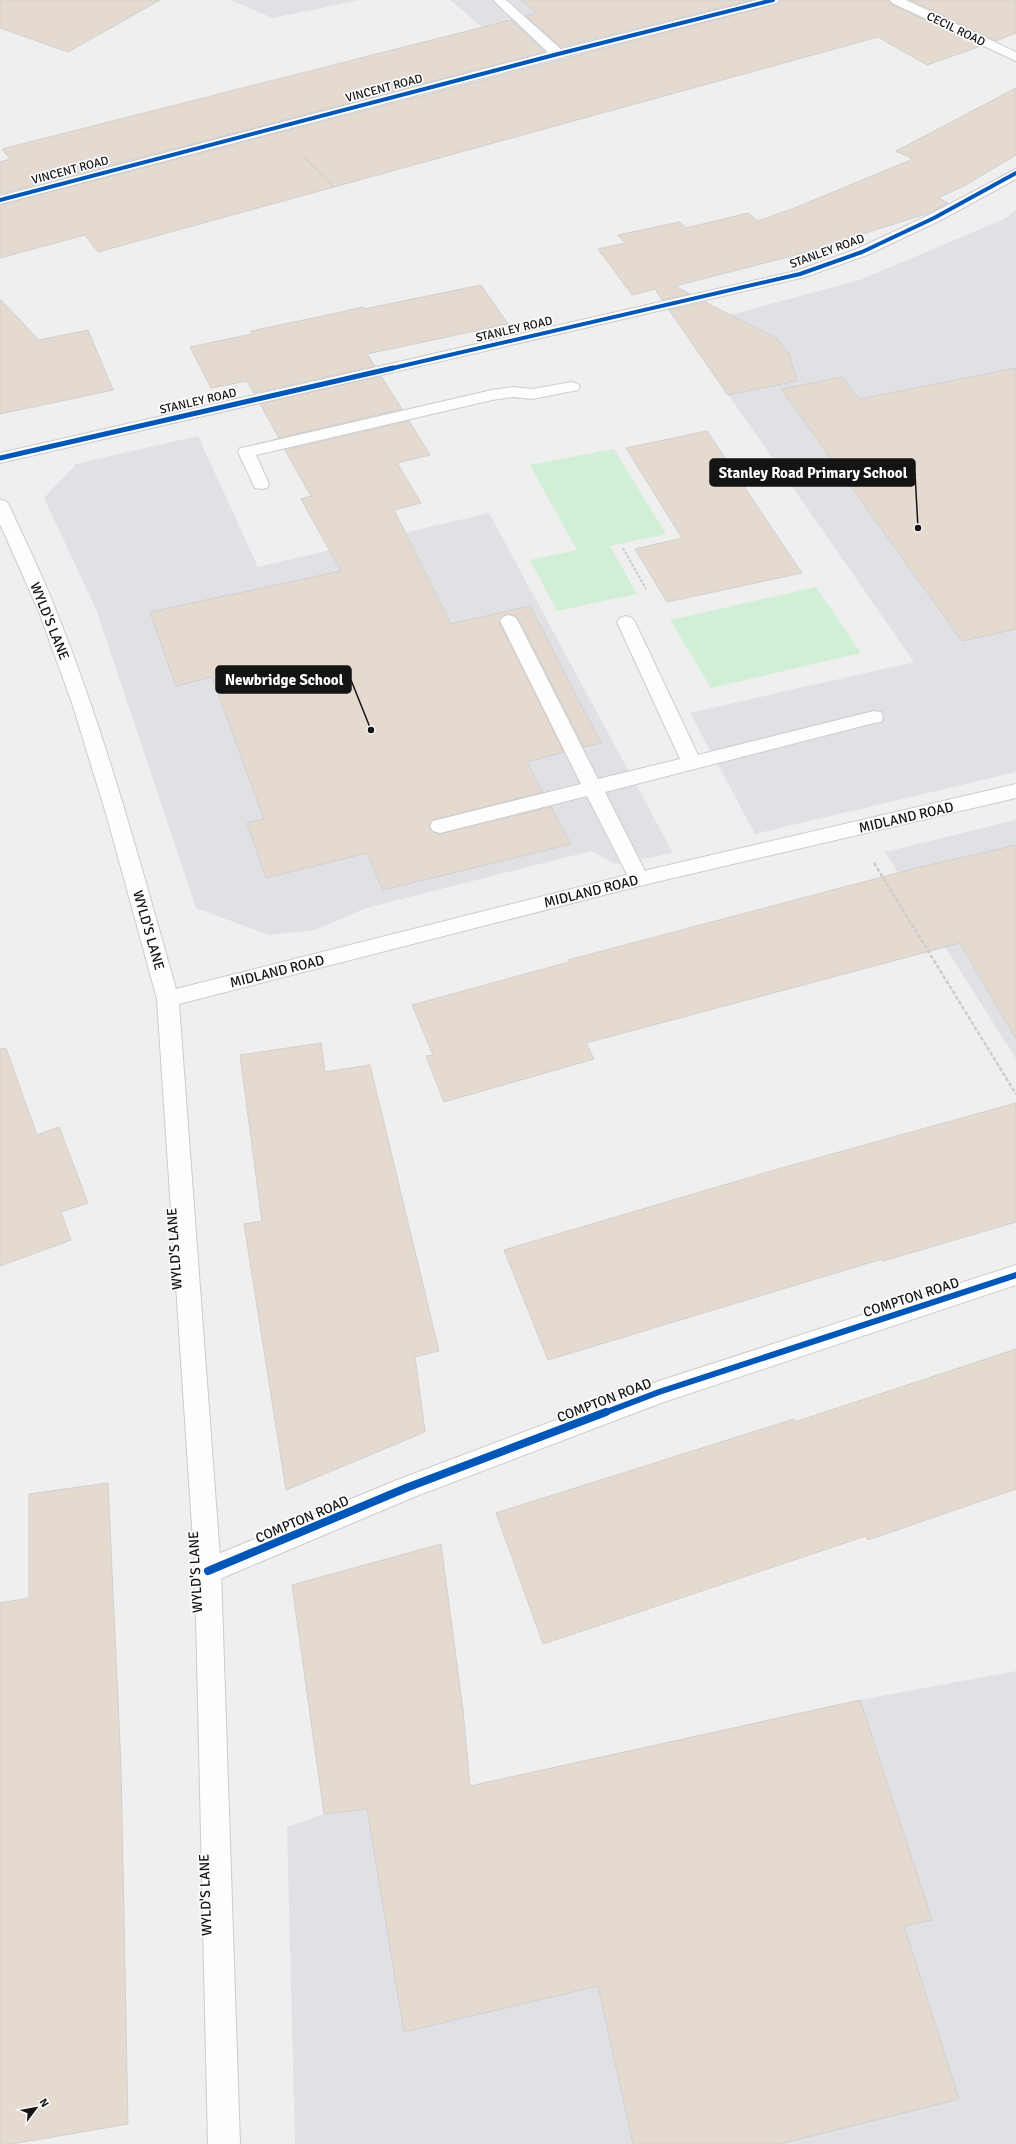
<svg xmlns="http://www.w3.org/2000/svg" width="1016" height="2144" font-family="Signika,sans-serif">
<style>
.built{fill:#e0e1e5}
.green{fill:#d1eed6}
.building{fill:#e5dad0;stroke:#d0d0d0}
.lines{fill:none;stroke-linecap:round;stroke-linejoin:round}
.lane-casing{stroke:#cccccd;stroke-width:2}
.street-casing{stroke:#cccccd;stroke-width:2}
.secondary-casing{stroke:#cccccd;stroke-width:2}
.path-far2{stroke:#ccc;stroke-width:1.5;stroke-dasharray:2.5 1.5;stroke-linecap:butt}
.path-far1{stroke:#ccc;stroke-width:2;stroke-dasharray:3 1.5;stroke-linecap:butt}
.path{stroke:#ccc;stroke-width:2.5;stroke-dasharray:4 2;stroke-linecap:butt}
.lane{fill:#fdfdfd;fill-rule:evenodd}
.street{fill:#fdfdfd;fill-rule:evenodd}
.secondary{fill:#fdfdfd;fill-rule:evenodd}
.cycleway-far3-casing{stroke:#fcfcfe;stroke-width:5.5}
.cycleway-far2-casing{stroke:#fcfcfe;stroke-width:7}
.cycleway-far1-casing{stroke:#fcfcfe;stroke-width:8}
.cycleway-casing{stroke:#fcfcfe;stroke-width:10}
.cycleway-far3{stroke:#0057b8;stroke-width:4}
.cycleway-far2{stroke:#0057b8;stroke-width:5}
.cycleway-far1{stroke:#0057b8;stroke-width:6}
.cycleway{stroke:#0057b8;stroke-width:8}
.labels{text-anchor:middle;stroke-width:3.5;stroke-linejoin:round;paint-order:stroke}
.far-street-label{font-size:12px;fill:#141415;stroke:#fcfcfe}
.street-label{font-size:14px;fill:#141415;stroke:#fcfcfe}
.leader{fill:none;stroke:#141415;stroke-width:1.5}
.callout-dot{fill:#141415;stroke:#fcfcfe;stroke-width:1.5}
.callout{fill:#141415;stroke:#141415;stroke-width:1.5}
.callout-label{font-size:15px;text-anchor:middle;font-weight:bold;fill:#fff}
</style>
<rect width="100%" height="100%" fill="#efefef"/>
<path class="built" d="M231,0H360L272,18Z
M450,0H722L513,53Z
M1016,210V772L755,834L690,713L914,662L680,325L737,313L860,280L1004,219Z
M198,436L258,567L489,513L673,853L615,864L591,851L366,908L315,930L269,935L196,908L96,609L44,498L76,464Z
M1016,820V1059L885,852Z
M1016,1671V2144H295L287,1827L324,1814L367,1809L860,1700Z"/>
<path class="green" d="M614,449L666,534L610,546L637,594L557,611L530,560L577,550L530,465Z
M816,587L861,653L711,688L670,620Z"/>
<path class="building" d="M0,0H160L68,52L0,28Z
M521,0H752L561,47L526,16L537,13Z
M780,0H889L891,4L981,46L927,65L878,37L98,252L85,235L0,258V205L777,4Z
M910,0H1016V33L996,41Z
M511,20L545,52L0,194V162L10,159L2,149Z
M1016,88V155L964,186L938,198L948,203L929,213L796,255L675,286L690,294L662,300L655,289L632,295L598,249L625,243L618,235L680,222L686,228L748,213L758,221L797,207L913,159L896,151Z
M481,285L508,324L367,354L375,366L254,393L247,381L211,388L190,347L252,334L251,331L332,314L363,307L364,309Z
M0,299L39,340L88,330L113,390L0,414Z
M705,302L776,338L789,354L797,381L728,395L669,310Z
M1016,368V629L962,641L781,389L842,377L859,399Z
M381,376L402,409L279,438L260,404Z
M409,421L430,455L397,463L421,503L394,510L451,624L530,606L601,743L584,747L519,620L515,616L509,614L503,616L499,622L564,752L527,762L543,792L433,820L429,827L433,832L440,834L551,807L571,844L383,890L367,853L266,878L247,823L264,819L212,677L176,686L150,612L341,571L301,499L311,496L285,450Z
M707,431L802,573L667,602L635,549L682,538L626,448Z
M1016,845V1039L960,943L586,1043L594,1059L444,1102L426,1056L433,1055L412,1005L569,962L568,960L916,868Z
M321,1043L325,1072L370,1065L439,1351L415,1357L425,1432L286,1490L244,1224L262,1221L240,1055Z
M6,1048L37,1135L59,1127L88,1203L61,1212L71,1240L0,1266V1049Z
M1016,1103V1222L883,1261L882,1259L548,1360L504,1250L778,1169Z
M1016,1349V1489L868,1540L866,1536L543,1644L496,1513L794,1419L795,1422Z
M108,1483L121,1766L128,2124L12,2144H0V1603L29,1598V1494Z
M441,1544L463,1710L470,1786L860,1700L932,1920L904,1926L959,2099L779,2144H633L598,1986L404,2032L367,1809L324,1814L292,1585Z"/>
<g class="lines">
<defs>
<path id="lane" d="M493,0H506L563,51L565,54L563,57H553Z
M572,382L578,384L580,387L578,390L532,399L514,397L492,400L256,455L269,484L267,488L261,489L255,488L253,484L238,452L240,448L246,447L492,390L514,387L532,389Z
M509,615L515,617L518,621L598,779L680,759L617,622L620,618L626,616L632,618L635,622L698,755L874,711L881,712L883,717L881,722L874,723L605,792L649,879L646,884L639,886L632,884L587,796L440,833L433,831L430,826L433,821L581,784L500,621L503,617Z"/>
<path id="street" d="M758,0H779L777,3L563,57L0,204V196L553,51Z
M890,0H906L1016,52V61L892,3Z
M1016,169V179L939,221L867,255L805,277L0,463V453L796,271L857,249L929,215Z
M1016,1265V1285L661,1403L414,1497L208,1584L199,1580L195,1571L199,1562L397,1480L659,1381Z"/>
<path id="secondary" d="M0,500L6,501L9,505C25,541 43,576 57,613C106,735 140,862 176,989L639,872L1016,784V798L639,886L179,1004L221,1571L240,2144H208L195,1571L157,999L107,817L72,703L39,612L0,524Z"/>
</defs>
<use href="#lane" class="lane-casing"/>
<use href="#street" class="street-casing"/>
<use href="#secondary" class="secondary-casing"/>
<path class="path-far2" d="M305,157L334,187"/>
<path class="path-far1" d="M623,548L646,589"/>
<path class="path" d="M874,863L1016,1094"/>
<use href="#lane" class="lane"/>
<use href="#street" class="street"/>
<use href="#secondary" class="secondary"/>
<defs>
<path id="cycleway-far3" d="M0,200L558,54L773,0
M389,369L800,274L862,252L934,218L1016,173"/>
<path id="cycleway-far2" d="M0,458L393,368"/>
<path id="cycleway-far1" d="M604,1413L659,1392L1016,1275"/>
<path id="cycleway" d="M208,1571L406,1488L606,1412"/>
</defs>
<use href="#cycleway-far3" class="cycleway-far3-casing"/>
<use href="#cycleway-far2" class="cycleway-far2-casing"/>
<use href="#cycleway-far1" class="cycleway-far1-casing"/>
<use href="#cycleway" class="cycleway-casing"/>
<use href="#cycleway-far3" class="cycleway-far3"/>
<use href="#cycleway-far2" class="cycleway-far2"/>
<use href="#cycleway-far1" class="cycleway-far1"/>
<use href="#cycleway" class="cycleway"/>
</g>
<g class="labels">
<g class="far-street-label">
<text transform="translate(956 29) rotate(26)" y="4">CECIL ROAD</text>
<text transform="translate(384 88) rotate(-15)" y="4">VINCENT ROAD</text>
<text transform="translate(70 170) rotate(-15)" y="4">VINCENT ROAD</text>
<text transform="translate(827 251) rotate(-20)" y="4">STANLEY ROAD</text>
<text transform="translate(514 329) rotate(-13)" y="4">STANLEY ROAD</text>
<text transform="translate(198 401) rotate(-13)" y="4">STANLEY ROAD</text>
</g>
<g class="street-label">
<text transform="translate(50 621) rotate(68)" y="5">WYLD'S LANE</text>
<text transform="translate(906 817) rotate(-13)" y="5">MIDLAND ROAD</text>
<text transform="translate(591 891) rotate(-14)" y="5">MIDLAND ROAD</text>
<text transform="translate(149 930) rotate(74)" y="5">WYLD'S LANE</text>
<text transform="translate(277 971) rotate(-14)" y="5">MIDLAND ROAD</text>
<text transform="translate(174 1249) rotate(-94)" y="5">WYLD'S LANE</text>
<text transform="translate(911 1297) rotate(-18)" y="5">COMPTON ROAD</text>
<text transform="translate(604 1400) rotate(-21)" y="5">COMPTON ROAD</text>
<text transform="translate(302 1519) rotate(-23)" y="5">COMPTON ROAD</text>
<text transform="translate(195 1572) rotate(-93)" y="5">WYLD'S LANE</text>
<text transform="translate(205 1895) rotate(-92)" y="5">WYLD'S LANE</text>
</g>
</g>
<path class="leader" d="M918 528L915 473M371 730L351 680"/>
<g class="callout-dot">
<circle cx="918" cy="528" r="4"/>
<circle cx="371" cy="730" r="4"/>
</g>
<g class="callout">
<rect x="710" y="459" width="205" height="27" rx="4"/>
<rect x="216" y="666" width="135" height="27" rx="4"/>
</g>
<g class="callout-label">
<text x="813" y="478">Stanley Road Primary School</text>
<text x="284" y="685">Newbridge School</text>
</g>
<g transform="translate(36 2108) rotate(58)" stroke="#fcfcfe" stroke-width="3" paint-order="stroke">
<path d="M0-3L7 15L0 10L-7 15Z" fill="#141415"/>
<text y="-6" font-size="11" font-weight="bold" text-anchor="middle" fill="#141415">N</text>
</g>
</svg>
